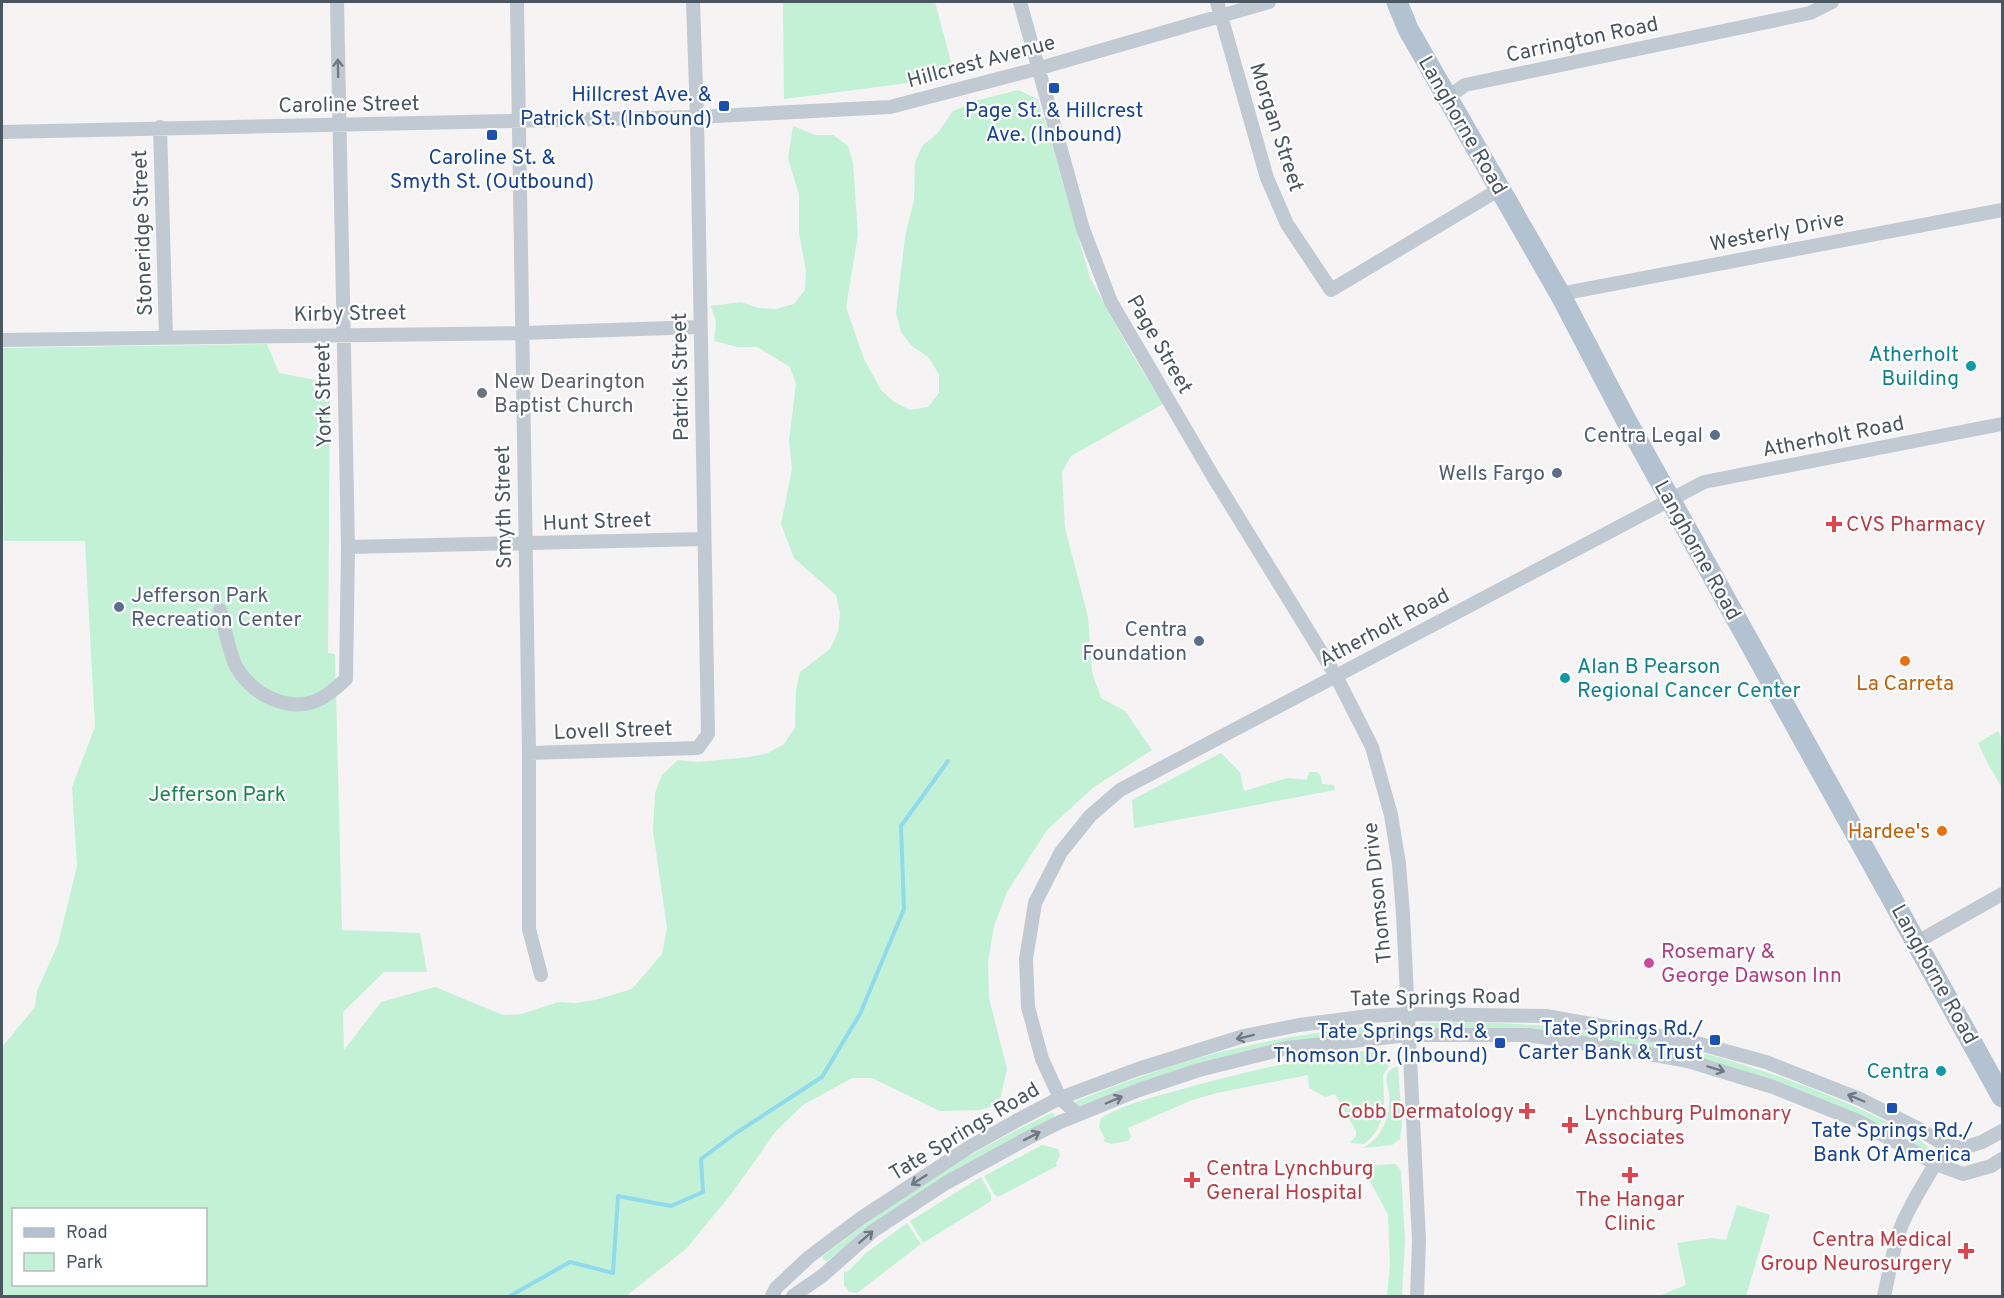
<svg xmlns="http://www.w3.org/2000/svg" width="2004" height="1298" font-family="Overpass,sans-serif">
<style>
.green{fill:#c3f1d5;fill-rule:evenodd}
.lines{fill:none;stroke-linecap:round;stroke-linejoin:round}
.stream{stroke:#90daee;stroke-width:4}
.street{stroke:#c1cad2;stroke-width:14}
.primary{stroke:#b3c2d1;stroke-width:21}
.oneway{stroke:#6e7983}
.transit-dot{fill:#1a4fb4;stroke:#fff;stroke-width:2}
.culture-dot{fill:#0f9aa8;stroke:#fff;stroke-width:2}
.worship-dot{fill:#6b7280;stroke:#fff;stroke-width:2}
.service-dot{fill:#5c6f8a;stroke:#fff;stroke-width:2}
.health-dot{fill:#e0444e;stroke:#fff;stroke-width:2}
.food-dot{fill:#e8710a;stroke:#fff;stroke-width:2}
.hotel-dot{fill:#d1479c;stroke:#fff;stroke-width:2}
.labels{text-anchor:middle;stroke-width:4.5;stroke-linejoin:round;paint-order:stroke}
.street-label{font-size:21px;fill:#4a5661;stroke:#fff}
.transit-label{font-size:21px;fill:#164399;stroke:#fff;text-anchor:end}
.culture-label{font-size:21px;fill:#0d838f;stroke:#fff;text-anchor:end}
.worship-label{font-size:21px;fill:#5b616d;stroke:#fff;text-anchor:start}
.service-label{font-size:21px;fill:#4e5e75;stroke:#fff;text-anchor:end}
.health-label{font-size:21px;fill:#be3a42;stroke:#fff;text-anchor:start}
.food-label{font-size:21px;fill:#c56008;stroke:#fff}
.park-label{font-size:21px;fill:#17864f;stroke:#fff}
.hotel-label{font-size:21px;fill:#b23c85;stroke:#fff;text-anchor:start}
</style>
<rect width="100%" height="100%" fill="#f5f3f3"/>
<path class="green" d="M781,2H935L955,77L784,99L783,4Z
M1018,90L1037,99L1048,131L1090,278L1136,361L1163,404L1071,456L1062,472L1065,528L1088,617L1092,672L1101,698L1125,711L1152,750L1094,787L1047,830L1007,892L994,926L988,962L989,998L1007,1069L999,1104L981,1110L940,1111L872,1078H852L803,1105L776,1131L732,1193L686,1249L626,1296H2V1047L35,1007L37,991L58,944L77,866L72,787L95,727L85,541H4L2,348L267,344L279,373L330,383L328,653L335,654L342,930L420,933L427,972H384L343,1012L344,1050L381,1002L435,987L503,1015L522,1014L558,1002L576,1003L595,1000L632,989L662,954L667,928L653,831L655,793L662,775L678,760L698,762L750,757L768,753L784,744L795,728L796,690L800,672L830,649L838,632L840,613L836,595L794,558L781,524L792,469L789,441L796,384L790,367L757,347H737L714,341L716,322L711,306L741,302L758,308L776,309L794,304L805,290L806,271L799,233V195L788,158L793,126L815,135H833L848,146L853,163L858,235L846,307L864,359L881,390L894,402L910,410L928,407L939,393V374L928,357L912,346L901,332L896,313L905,237L914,200L915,162L923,145L937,134L953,111L979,100ZM14,1210H206V1284H14Z
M1998,731L2002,739V788L1987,762L1978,743Z
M1221,753L1240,772L1244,791L1287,778L1307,780L1309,772H1317L1321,776L1322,784L1334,785L1335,790L1134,828L1132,800Z
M1479,1022L1553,1026L1625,1036L1678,1047L1680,1049L1679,1052L1676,1053L1624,1042L1552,1033L1423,1029L1420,1028V1024L1421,1023Z
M1394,1024L1396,1028L1394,1031L1337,1036L1287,1044L1079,1107L1075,1104L1076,1101C1125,1082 1174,1063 1225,1051C1281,1037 1337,1029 1394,1024Z
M1369,1050L1374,1052L1389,1066L1383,1075C1384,1101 1388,1126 1364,1144L1350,1143L1356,1136V1131L1335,1094L1325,1097L1309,1088L1308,1075L1217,1093L1192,1100L1128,1128L1131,1137L1128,1141L1111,1144L1103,1141L1105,1139L1099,1127L1101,1118C1124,1104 1154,1097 1179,1090C1242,1072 1304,1058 1369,1050Z
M1707,1054C1767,1071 1827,1092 1883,1120C1899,1129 1917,1135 1930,1149L1928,1151C1855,1114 1782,1082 1704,1059V1055Z
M1398,1066L1402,1125L1400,1139L1392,1145L1363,1148C1383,1137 1391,1116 1389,1094C1388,1088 1385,1081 1387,1075C1390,1069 1393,1068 1398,1066Z
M1051,1113L1055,1114L1054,1118L882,1219L827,1261L822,1259L823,1256C858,1229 893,1202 931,1179C970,1154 1010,1133 1051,1113Z
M1042,1145L1058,1149L1060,1156L1056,1163L1057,1166L998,1197L994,1194L984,1176Z
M1392,1164H1396L1401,1171L1405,1240L1402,1296H1387L1390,1265L1388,1215L1365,1171L1366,1166Z
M981,1177L991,1195V1201L923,1243L910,1221Z
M1737,1205L1770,1215L1746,1296H1659L1686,1285L1677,1243L1711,1238L1726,1240Z
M907,1223L921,1244L857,1293L849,1292L844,1285V1271L847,1272L866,1253Z"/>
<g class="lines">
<path class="stream" d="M510,1296L570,1262L613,1273L618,1196L671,1206L703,1192L701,1159L736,1133L822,1077L860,1014L904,909L901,826L948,761"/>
<path class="street" d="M517,2L529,753V929L541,975
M1020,2L1083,229L1111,302L1214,478L1336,676L1372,747L1391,815L1399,864L1403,914L1419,1241L1417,1296
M1217,2L1267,178L1287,224L1331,290L1500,189
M1447,98L1465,85L1810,13L1832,2
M160,127L166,337
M2,132L697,117L890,107L1040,68L1269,2
M1560,294L2002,210
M2,340L523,333L699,327
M348,547L704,539
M220,610C225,627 229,654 237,668C253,695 290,714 320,699C330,694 338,686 346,679L348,547L337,2
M529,753L698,748L708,734L697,117L693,2
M1917,942L2002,894
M1078,1115L1060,1098L1042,1059L1028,1007L1026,959L1035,903L1061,852L1090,816L1120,790L1704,482L2002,424
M772,1296L776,1288L809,1257L861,1218L971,1146L1016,1121L1060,1098L1138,1069L1244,1036L1299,1025L1369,1016L1407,1014L1546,1016L1693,1042L1766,1062L1860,1099L1919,1129L1945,1145L1963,1148L1982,1142L2002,1131
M793,1296L822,1276L873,1231L946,1183L1028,1138L1060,1122L1139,1090L1199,1070L1287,1048L1409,1035H1527L1604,1046L1688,1061L1773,1087L1858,1121L1936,1164L1963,1174L1991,1166L2002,1159
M1884,1296C1889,1275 1892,1253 1899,1232C1910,1201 1931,1175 1945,1145"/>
<path class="primary" d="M1397,2L1408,29L1560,294L1626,420L2002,1097"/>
</g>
<defs><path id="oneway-shaft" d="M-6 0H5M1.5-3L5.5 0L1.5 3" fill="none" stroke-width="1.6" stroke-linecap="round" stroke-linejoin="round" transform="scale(1.5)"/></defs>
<g class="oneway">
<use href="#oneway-shaft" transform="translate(338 68) rotate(-91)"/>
<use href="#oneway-shaft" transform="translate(1245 1037) rotate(166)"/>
<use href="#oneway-shaft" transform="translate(1716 1069) rotate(17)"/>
<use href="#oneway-shaft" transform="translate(1856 1098) rotate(-157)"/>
<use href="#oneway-shaft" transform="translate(1114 1100) rotate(-23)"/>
<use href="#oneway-shaft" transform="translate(1032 1136) rotate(-27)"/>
<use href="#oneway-shaft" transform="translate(919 1180) rotate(147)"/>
<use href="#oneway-shaft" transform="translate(866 1237) rotate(-41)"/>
</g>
<g class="transit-dot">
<rect x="1048" y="82" width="12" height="12" rx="3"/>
<rect x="718" y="100" width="12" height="12" rx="3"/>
<rect x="486" y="129" width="12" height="12" rx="3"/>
<rect x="1709" y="1034" width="12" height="12" rx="3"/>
<rect x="1494" y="1037" width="12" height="12" rx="3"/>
<rect x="1886" y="1102" width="12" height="12" rx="3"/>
</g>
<g class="culture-dot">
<circle cx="1971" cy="366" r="6"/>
<circle cx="1565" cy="678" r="6"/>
<circle cx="1941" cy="1071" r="6"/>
</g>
<circle class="worship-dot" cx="482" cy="393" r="6"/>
<g class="service-dot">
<circle cx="1715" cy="435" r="6"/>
<circle cx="1557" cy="473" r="6"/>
<circle cx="119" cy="607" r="6"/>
<circle cx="1199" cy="641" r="6"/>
</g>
<g class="health-dot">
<path d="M1831 515h6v6h6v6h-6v6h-6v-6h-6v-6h6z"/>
<path d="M1524 1102h6v6h6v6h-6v6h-6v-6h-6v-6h6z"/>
<path d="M1567 1116h6v6h6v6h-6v6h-6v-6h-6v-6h6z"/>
<path d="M1627 1166h6v6h6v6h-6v6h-6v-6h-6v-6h6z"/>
<path d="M1189 1171h6v6h6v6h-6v6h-6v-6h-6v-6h6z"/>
<path d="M1963 1242h6v6h6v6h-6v6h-6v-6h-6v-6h6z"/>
</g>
<g class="food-dot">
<circle cx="1905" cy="661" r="6"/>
<circle cx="1942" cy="831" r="6"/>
</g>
<circle class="hotel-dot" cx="1649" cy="963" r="6"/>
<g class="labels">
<g class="street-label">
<text transform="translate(1582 39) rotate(-12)" y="7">Carrington Road</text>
<text transform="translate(981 61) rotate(-15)" y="7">Hillcrest Avenue</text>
<text transform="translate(349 104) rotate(-1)" y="7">Caroline Street</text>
<text transform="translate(1463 125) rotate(60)" y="7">Langhorne Road</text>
<text transform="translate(1277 127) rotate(72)" y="7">Morgan Street</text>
<text transform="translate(1777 231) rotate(-11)" y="7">Westerly Drive</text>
<text transform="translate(142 233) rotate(-92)" y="7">Stoneridge Street</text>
<text transform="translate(350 313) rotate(-1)" y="7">Kirby Street</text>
<text transform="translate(1160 344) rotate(60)" y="7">Page Street</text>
<text transform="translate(680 377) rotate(-91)" y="7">Patrick Street</text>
<text transform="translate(323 395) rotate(-91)" y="7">York Street</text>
<text transform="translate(1833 436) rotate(-11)" y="7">Atherholt Road</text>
<text transform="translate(503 507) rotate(-91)" y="7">Smyth Street</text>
<text transform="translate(597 521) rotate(-2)" y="7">Hunt Street</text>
<text transform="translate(1698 550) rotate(61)" y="7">Langhorne Road</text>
<text transform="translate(1384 627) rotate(-28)" y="7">Atherholt Road</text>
<text transform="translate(613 730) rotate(-2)" y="7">Lovell Street</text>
<text transform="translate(1377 893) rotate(-96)" y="7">Thomson Drive</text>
<text transform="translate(1935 974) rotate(61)" y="7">Langhorne Road</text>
<text transform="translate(1435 997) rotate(-1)" y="7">Tate Springs Road</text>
<text transform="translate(964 1131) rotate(-31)" y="7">Tate Springs Road</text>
</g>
<g class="transit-label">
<text x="712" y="101">Hillcrest Ave. &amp;<tspan x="712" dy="24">Patrick St. (Inbound)</tspan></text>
<text x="1054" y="117" text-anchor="middle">Page St. &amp; Hillcrest<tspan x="1054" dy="24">Ave. (Inbound)</tspan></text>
<text x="492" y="164" text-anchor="middle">Caroline St. &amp;<tspan x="492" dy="24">Smyth St. (Outbound)</tspan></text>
<text x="1703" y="1035">Tate Springs Rd./<tspan x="1703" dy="24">Carter Bank &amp; Trust</tspan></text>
<text x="1488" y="1038">Tate Springs Rd. &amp;<tspan x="1488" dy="24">Thomson Dr. (Inbound)</tspan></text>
<text x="1892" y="1137" text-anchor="middle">Tate Springs Rd./<tspan x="1892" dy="24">Bank Of America</tspan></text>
</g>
<g class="culture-label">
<text x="1959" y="361">Atherholt<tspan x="1959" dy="24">Building</tspan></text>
<text x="1577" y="673" text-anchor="start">Alan B Pearson<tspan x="1577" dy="24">Regional Cancer Center</tspan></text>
<text x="1929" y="1078">Centra</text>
</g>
<g class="worship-label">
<text x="494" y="388">New Dearington<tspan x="494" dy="24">Baptist Church</tspan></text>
</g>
<g class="service-label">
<text x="1703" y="442">Centra Legal</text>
<text x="1545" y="480">Wells Fargo</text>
<text x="131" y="602" text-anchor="start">Jefferson Park<tspan x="131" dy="24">Recreation Center</tspan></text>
<text x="1187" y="636">Centra<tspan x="1187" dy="24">Foundation</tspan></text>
</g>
<g class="health-label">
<text x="1846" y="531">CVS Pharmacy</text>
<text x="1514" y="1118" text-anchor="end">Cobb Dermatology</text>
<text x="1584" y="1120">Lynchburg Pulmonary<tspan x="1584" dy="24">Associates</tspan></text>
<text x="1206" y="1175">Centra Lynchburg<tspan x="1206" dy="24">General Hospital</tspan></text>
<text x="1630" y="1206" text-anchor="middle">The Hangar<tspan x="1630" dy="24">Clinic</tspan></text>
<text x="1952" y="1246" text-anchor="end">Centra Medical<tspan x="1952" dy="24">Group Neurosurgery</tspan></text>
</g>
<g class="food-label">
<text x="1905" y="690">La Carreta</text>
<text x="1930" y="838" text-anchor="end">Hardee's</text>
</g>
<g class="park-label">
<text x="217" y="801">Jefferson Park</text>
</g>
<g class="hotel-label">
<text x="1661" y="958">Rosemary &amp;<tspan x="1661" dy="24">George Dawson Inn</tspan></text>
</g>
</g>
<rect width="2004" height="1298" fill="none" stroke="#4a5661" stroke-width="6"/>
<rect x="12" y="1208" width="195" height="78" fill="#ffffff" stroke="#b7bbc0" stroke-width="1.5"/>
<rect x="24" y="1228" width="30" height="9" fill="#b3c2d1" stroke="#b7bbc0" stroke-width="1.5"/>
<text x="66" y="1238" font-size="18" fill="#4a5661">Road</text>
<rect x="24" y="1253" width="30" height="18" fill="#c3f1d5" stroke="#b7bbc0" stroke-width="1.5"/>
<text x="66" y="1268" font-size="18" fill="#4a5661">Park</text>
</svg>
